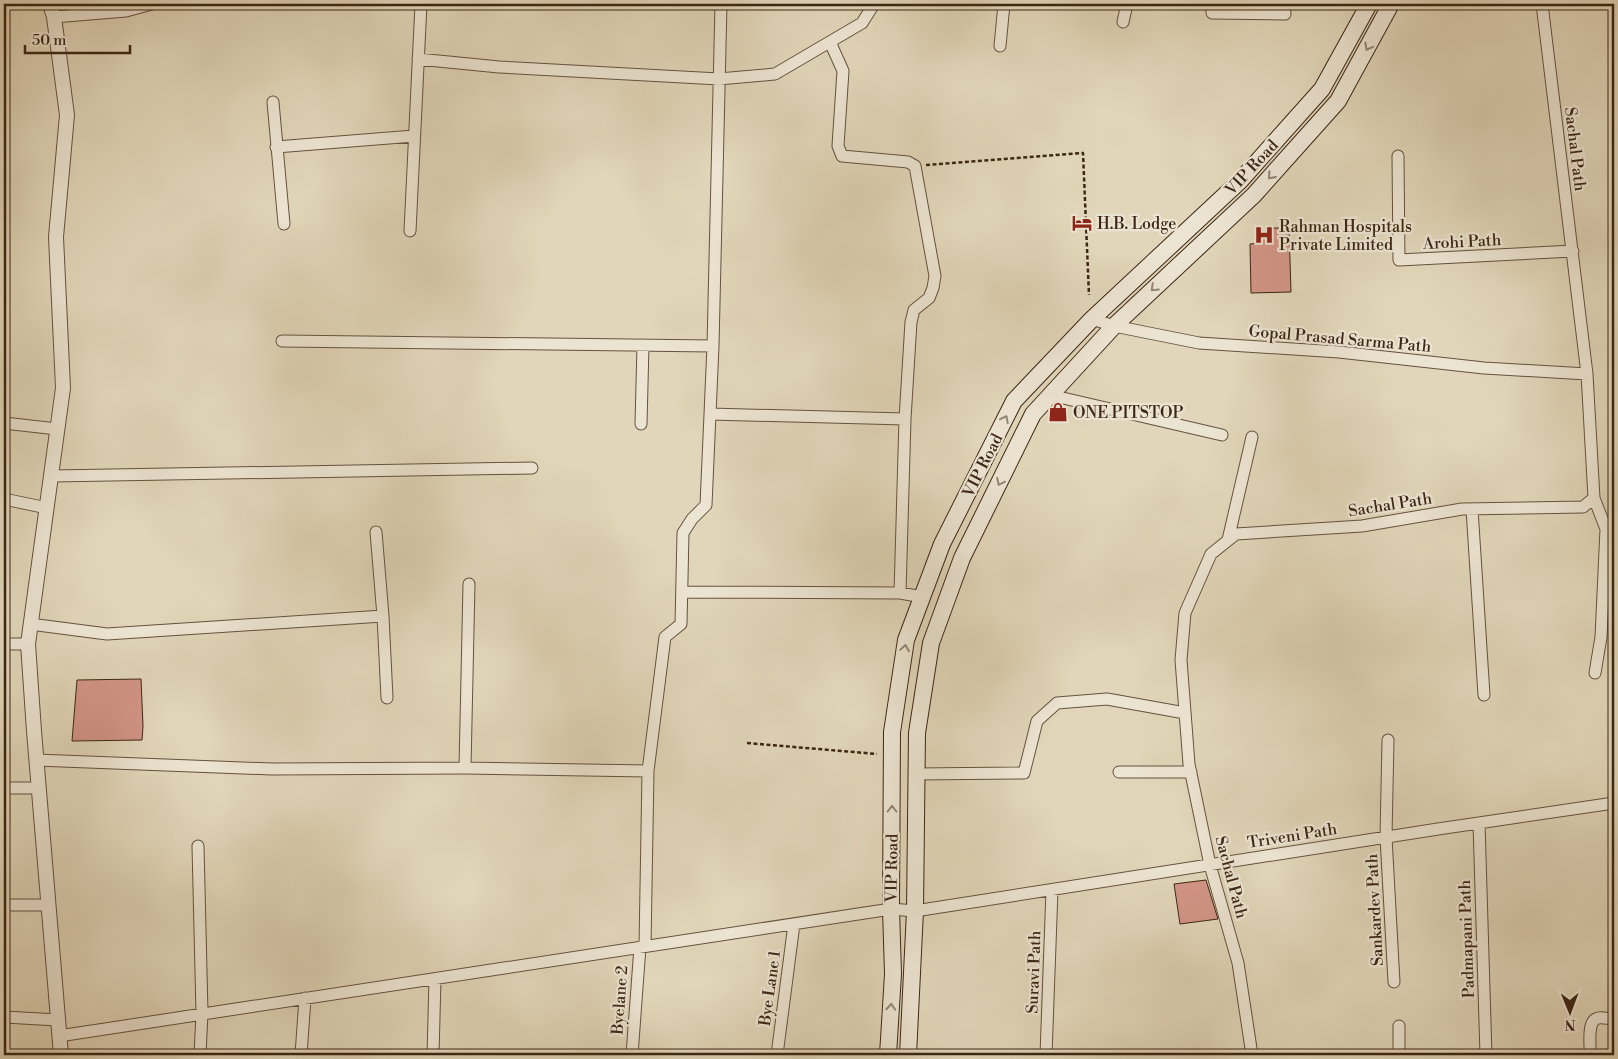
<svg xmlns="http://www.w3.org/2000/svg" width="1618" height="1059" font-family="'Libre Bodoni',serif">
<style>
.building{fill:#d39587;stroke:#3c2615}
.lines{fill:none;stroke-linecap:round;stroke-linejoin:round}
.minor-casing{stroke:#65523e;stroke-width:13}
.tertiary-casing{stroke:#65523e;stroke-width:16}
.secondary-casing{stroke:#3c2615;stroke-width:18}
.path{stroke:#3c2615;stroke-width:2.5;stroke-dasharray:4 2.5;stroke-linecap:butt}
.minor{stroke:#ece4d2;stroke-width:11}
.tertiary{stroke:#ece4d2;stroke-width:14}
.secondary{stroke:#ece4d2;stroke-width:16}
.oneway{stroke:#948574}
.labels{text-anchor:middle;stroke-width:4.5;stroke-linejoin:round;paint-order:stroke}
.street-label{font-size:16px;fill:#3c2615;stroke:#ece4d2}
.poi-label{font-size:16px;fill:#3c2615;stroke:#ece4d2;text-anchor:start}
</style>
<rect width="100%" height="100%" fill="#e1d6b9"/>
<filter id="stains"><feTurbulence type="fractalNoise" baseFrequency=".004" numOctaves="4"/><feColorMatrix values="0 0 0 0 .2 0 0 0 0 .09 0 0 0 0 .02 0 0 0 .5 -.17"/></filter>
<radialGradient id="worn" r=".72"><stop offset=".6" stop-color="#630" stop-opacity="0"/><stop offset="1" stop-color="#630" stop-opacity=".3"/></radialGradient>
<path class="building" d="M1271,228H1289L1291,292L1251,293L1250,244L1261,243L1260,235H1272Z
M141,679L143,726L142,740L72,741L77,680Z
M1206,880L1218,919L1180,924L1174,884Z"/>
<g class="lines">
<defs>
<path id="minor" d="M1212,4V13L1285,14L1284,4
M54,17L126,11L152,4
M1123,22L1127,4
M830,42L843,71L838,146L842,156L908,162L915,166L935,276L933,288L929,298L914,310L911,322L905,419L900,593
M1000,46L1004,4
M418,59L499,67L719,79L775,74L862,23L874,4
M273,102L284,224
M276,147L414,136
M1398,156L1399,260L1573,251
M410,231L421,4
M1092,319L1114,326L1199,343L1339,352L1484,368L1587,374
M282,341L713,346
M1050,395L1222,435
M710,414L905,419
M4,423L57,429
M641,424L643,345
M52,476L532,468
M1594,498L1606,529L1601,637L1595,673
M4,499L47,508
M1472,509L1484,695
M376,532L383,616L387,698
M1228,540L1252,437
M683,592L900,593L923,597
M30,624L107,634L383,616
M4,644H28
M1388,740L1386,837L1394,982
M36,760L272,769L465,768L648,771
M465,768L469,584
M1119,772H1191
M916,774L1024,773L1037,721L1057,703L1107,699L1185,713
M4,788H38
M1479,823L1486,1055
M198,846L202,1013L200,1055
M4,905H48
M645,946L648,771L665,637L681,624L683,533L692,519L706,505L713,346L721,4
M4,1017L58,1020
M1399,1026V1055
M59,1036L891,909L915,911L1438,829L1614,803
M301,1055L305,998
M433,1055L435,979
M632,1055L640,947
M777,1055L794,924
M1046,1055L1052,890
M1252,1055L1238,963L1210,865L1189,764L1181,660L1185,613L1211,554L1236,534L1362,526L1462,509L1583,507L1594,498L1587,374L1542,4
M1590,1055C1591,1046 1586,1021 1598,1018C1603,1017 1609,1019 1614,1019"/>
<path id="tertiary" d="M50,4L54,17L67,115L56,237L63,388L28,644L34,731L61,1055"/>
<path id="secondary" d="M888,1055L893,974L891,909L892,732L906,640L942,544L1014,401L1092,319L1240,181L1322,89L1369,4
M908,1055L915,911L917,733L931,643L962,558L1033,414L1114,326L1254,195L1338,101L1391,4"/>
</defs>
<use href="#minor" class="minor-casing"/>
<use href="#tertiary" class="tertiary-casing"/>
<use href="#secondary" class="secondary-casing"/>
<path class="path" d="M926,165L1083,153L1089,295
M747,743L877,754"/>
<use href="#minor" class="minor"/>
<use href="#tertiary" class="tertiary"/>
<use href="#secondary" class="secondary"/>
</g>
<defs><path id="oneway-chevron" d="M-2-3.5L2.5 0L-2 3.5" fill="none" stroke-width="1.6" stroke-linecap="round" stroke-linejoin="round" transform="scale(1.25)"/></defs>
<g class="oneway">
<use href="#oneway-chevron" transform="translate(1368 47) rotate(119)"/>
<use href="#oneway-chevron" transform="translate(1271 176) rotate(132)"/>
<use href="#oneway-chevron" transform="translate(1154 288) rotate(136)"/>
<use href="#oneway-chevron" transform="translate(1005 419) rotate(-63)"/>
<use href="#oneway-chevron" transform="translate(1000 482) rotate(116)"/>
<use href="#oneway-chevron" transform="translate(905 648) rotate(-81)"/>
<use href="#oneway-chevron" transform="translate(892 809) rotate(-90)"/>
<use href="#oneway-chevron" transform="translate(891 1007) rotate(-87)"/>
</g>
<defs>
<symbol id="hotel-bare" viewBox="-9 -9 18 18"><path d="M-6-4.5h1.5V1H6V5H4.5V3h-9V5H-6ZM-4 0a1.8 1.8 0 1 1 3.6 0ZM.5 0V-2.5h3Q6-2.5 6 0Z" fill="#8f2418" stroke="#ece4d2" stroke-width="2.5" paint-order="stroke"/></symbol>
<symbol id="hospital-bare" viewBox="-9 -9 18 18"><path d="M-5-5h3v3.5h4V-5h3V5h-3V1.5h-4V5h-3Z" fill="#8f2418" stroke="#ece4d2" stroke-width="2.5" paint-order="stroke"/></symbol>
<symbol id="shop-bare" viewBox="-9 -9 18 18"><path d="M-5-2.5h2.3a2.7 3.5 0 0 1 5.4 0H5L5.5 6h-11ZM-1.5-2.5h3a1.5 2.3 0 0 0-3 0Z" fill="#8f2418" stroke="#ece4d2" stroke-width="2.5" paint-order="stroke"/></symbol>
</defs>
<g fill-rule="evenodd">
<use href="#hotel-bare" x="1068" y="209" width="28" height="28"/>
<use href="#hospital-bare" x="1250" y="221" width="28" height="28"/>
<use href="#shop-bare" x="1044" y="398" width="28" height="28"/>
</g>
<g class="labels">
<g class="street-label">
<text transform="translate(1576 149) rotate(83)" y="6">Sachal Path</text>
<text transform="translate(1251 167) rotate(-47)" y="6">VIP Road</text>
<text transform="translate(1462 241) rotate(-3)" y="6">Arohi Path</text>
<text transform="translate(1340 338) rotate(5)" y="6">Gopal Prasad Sarma Path</text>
<text transform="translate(982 465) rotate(-63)" y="6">VIP Road</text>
<text transform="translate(1390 504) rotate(-9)" y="6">Sachal Path</text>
<text transform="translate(1292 835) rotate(-9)" y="6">Triveni Path</text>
<text transform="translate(891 868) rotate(-89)" y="6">VIP Road</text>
<text transform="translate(1232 877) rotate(75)" y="6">Sachal Path</text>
<text transform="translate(1374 910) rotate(-93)" y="6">Sankardev Path</text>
<text transform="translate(1466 939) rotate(-92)" y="6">Padmapani Path</text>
<text transform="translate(1033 972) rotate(-88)" y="6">Suravi Path</text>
<text transform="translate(769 988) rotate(-82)" y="6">Bye Lane 1</text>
<text transform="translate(619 1000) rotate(-86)" y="6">Byelane 2</text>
</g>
<g class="poi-label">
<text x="1097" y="229">H.B. Lodge</text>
<text x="1279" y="232">Rahman Hospitals<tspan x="1279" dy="18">Private Limited</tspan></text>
<text x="1073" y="418">ONE PITSTOP</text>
</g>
</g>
<rect width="1618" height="1059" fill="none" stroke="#e1d6b9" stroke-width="20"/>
<rect x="5" y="5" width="1608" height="1049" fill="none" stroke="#3c2615" stroke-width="2.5"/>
<rect x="10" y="10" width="1598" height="1039" fill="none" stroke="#3c2615"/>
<g transform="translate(1570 1012) rotate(179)" stroke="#ece4d2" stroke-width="4" paint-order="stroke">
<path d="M0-4L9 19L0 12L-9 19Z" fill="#3c2615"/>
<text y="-8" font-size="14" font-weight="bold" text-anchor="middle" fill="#3c2615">N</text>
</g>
<path d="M25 45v8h105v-8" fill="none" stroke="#3c2615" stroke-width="2.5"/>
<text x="32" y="45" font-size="15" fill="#3c2615" stroke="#ece4d2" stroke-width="4" paint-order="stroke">50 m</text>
<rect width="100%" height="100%" filter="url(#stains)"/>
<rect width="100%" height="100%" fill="url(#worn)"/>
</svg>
